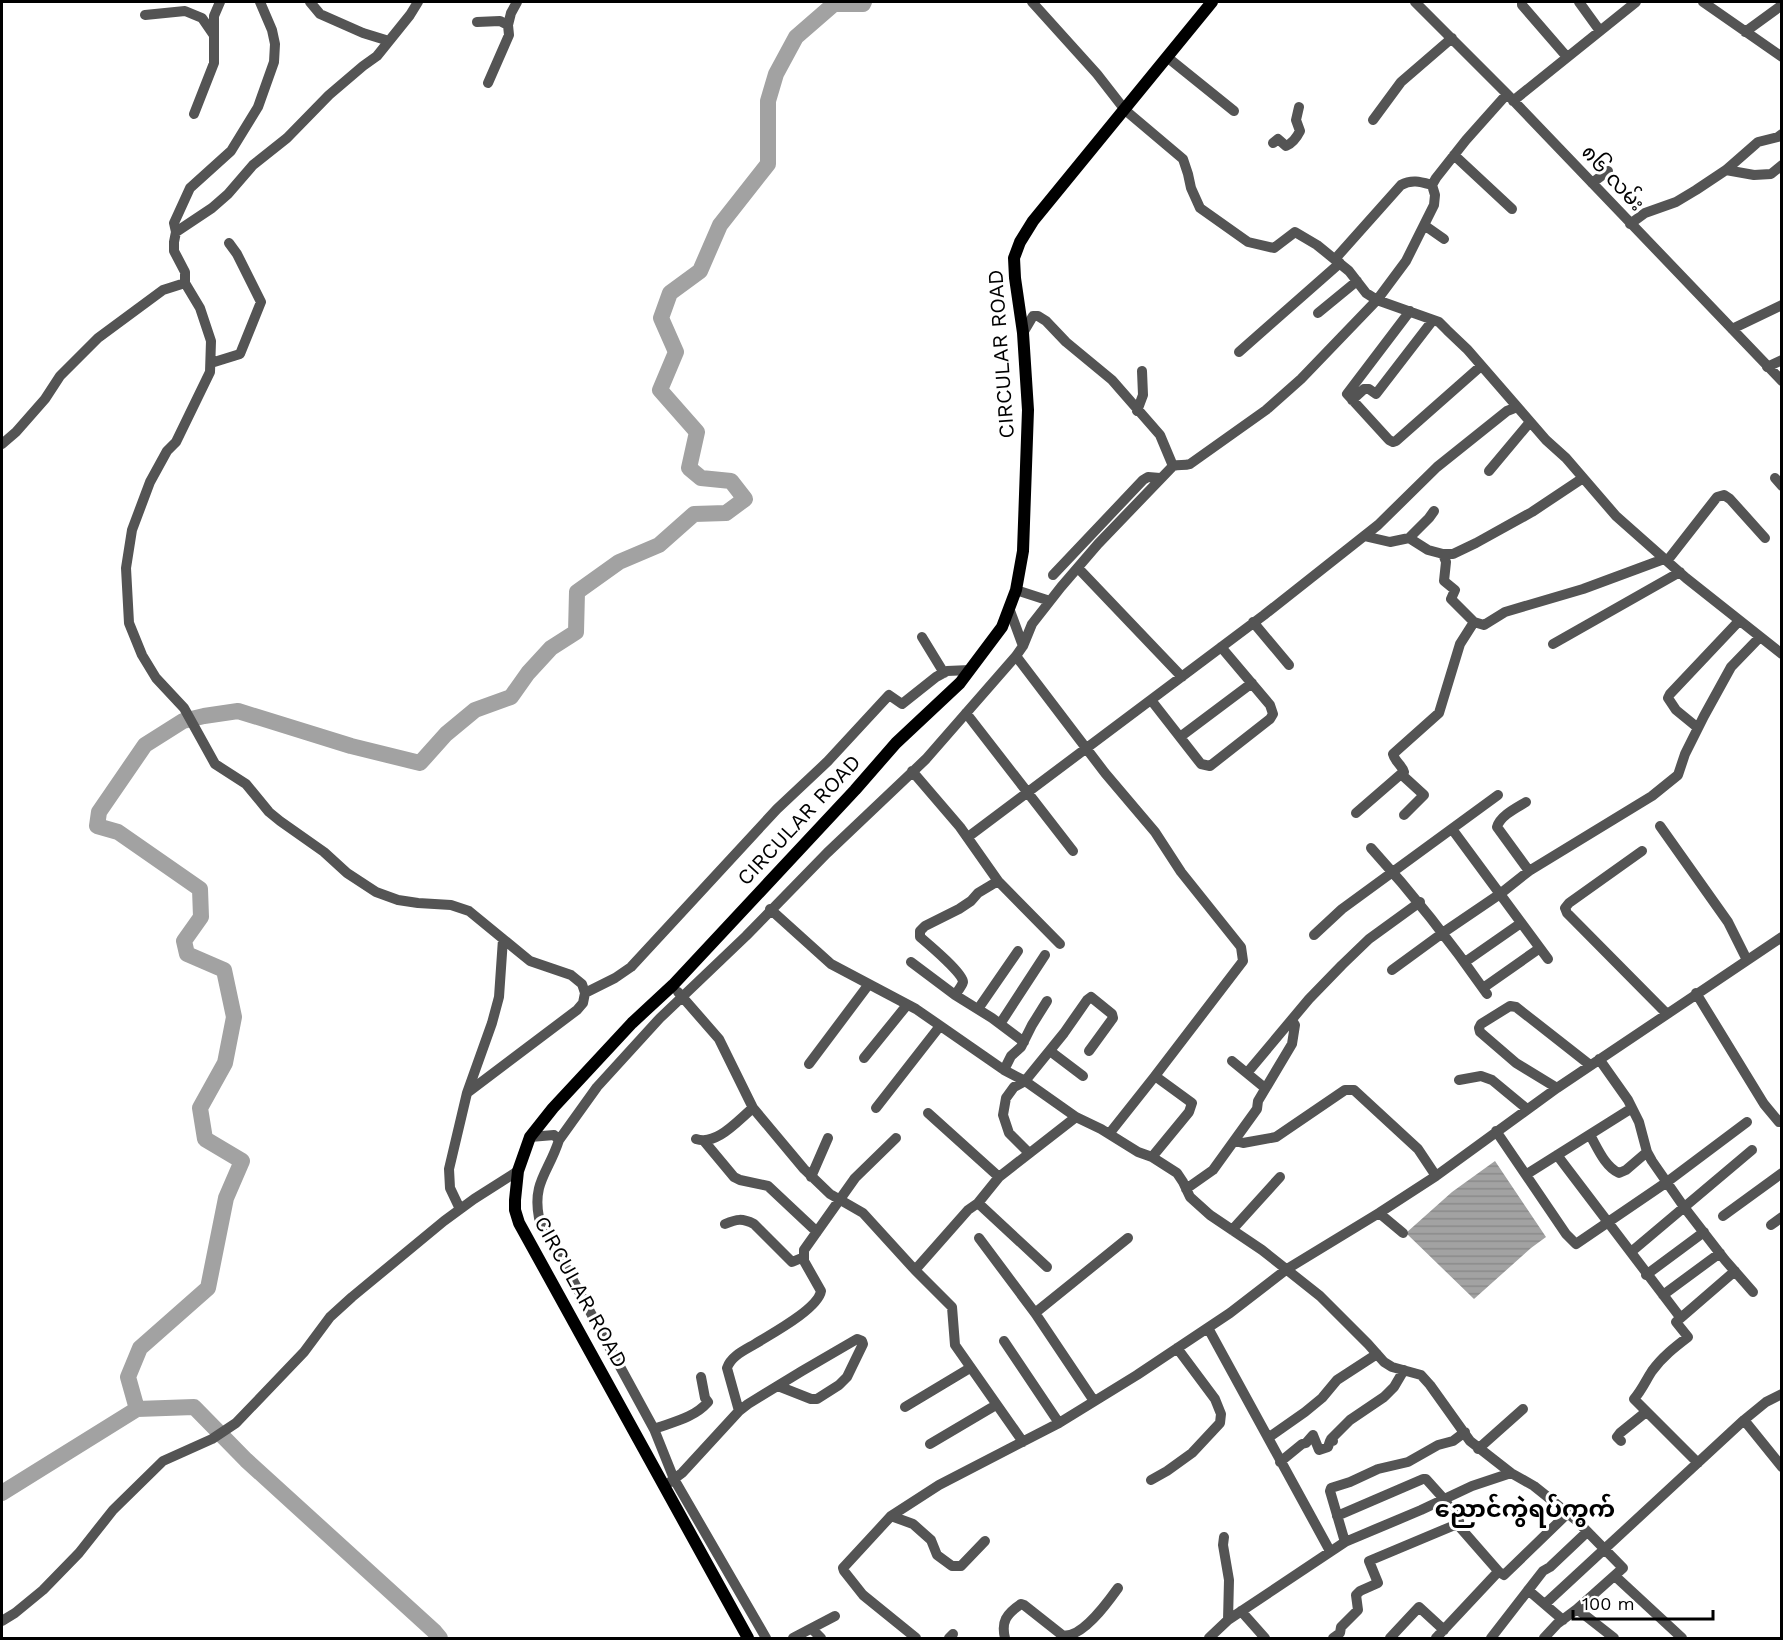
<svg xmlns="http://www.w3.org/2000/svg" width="1783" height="1640" font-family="'Work Sans','Noto Sans Myanmar',sans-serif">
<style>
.water{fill:url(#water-rules)}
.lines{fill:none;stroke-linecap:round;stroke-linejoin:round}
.river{stroke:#a2a2a2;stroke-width:16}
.minor{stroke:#545454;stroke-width:10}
.major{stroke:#000;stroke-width:12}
.labels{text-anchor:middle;stroke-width:6;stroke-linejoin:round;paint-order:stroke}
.street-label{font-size:21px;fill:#000;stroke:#fff}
.quarter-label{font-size:24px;font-weight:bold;fill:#000;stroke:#fff}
</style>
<defs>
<pattern id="water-rules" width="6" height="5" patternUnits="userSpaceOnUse" patternTransform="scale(1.5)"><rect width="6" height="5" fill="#a2a2a2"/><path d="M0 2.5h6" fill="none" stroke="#8a8a8a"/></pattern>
</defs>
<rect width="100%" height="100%" fill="#fff"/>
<path class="water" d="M1495,1161L1546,1237L1531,1248L1474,1299L1406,1233L1452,1192Z"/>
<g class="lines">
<path class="river" d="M137,1409L128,1377L140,1348L208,1288L226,1198L242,1161L205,1139L200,1108L225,1063L234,1017L224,970L187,954L184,941L201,917L200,889L118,832L97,826L99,812L145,745L183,721L204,716L238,711L351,746L420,763L446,734L475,710L511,697L528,673L551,648L576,632L577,592L619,562L659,545L694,514L726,513L745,499L731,481L701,478L689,468L697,432L660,390L676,352L661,318L670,293L700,271L720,225L768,164V101L776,74L796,37L834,4H863L864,2
M2,1493L137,1409L194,1407L246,1460L435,1632L440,1638"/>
<path class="minor" d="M260,2L272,30L275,44L274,62L258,107L231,151L190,188L174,223L176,232L174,242V251L185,272V283L200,308L211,341L210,372L176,442L167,451L150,482L132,530L126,568L129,623L142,655L156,678L184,708L215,764L246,784L269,812L280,821L324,852L347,873L376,892L398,900L418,903L451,905L469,911L530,961L571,975L582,984L585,993L583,1003L577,1010L467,1093
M310,2L320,14L363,33L389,41
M1032,2L1097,74L1125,110L1183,159L1188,174L1191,188L1200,208L1248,242L1274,248L1295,232L1317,245L1349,271L1366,293L1377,300L1439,322L1447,330L1467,349L1546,440L1566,458L1616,516L1686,578L1782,654
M1415,2L1507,94L1782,381
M1522,2V5L1567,57
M1579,2L1600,31
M1703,2L1782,57
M145,15L185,11L202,18L213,34
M477,22L500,21L508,25
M1745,32L1782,5
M1167,57L1234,111
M488,83L509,35L508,25L511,13L517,2
M1513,101L1636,2
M194,114L214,63V16L220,2
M1373,120L1401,82L1452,38
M1273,143L1278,139L1286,146C1293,143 1297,137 1300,131L1296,120L1299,107
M1454,155L1512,209
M1726,170L1754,175L1771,174L1782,165
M1592,183L1608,171
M1630,224L1645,213L1676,202L1696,190L1726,170L1758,142L1778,137L1782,134
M1424,225L1444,239
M176,232L212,208L228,194L253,165L287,138L329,95L363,66L377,56L410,15L418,2
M1335,259L1401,185C1412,179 1421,182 1432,185
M1410,311L1347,394L1389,440L1393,442L1396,441L1481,366
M1318,313L1357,281
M1732,329L1782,305
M1239,352L1340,263
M211,363L240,354L261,302L237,254L229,243
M1767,367L1782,360
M1352,400L1364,389H1369L1376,394L1433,320
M1137,411L1143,395L1142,371
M2,444L16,432L45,399L60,376L98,338L163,290L185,283
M1173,466C1179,464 1184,466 1190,464L1266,410L1301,379L1377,300L1406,261L1434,205L1435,195L1432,185L1436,178L1466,140L1507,94
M1489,471L1530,422
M1775,478L1782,486
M1364,536L1390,542L1409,538L1428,550L1443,554L1446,562L1444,581L1455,590L1451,599L1474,622L1484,625L1505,612L1583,589L1664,559
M1409,538L1429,518L1434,511
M1443,554H1453L1476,543L1532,512L1583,478
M1667,561L1717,497L1724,495L1730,499L1765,538
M1078,568L1182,677
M1053,575L1143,480L1148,477L1160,478
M1016,590L1050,601
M1009,608L1023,646
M1253,622L1289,665
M922,637L944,673
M1553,644L1680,572
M1016,656L1105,773L1155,832L1181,872L1241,947L1243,961L1155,1076
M1151,700L1201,764L1210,766L1270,719L1273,714L1270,705L1221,647
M966,713L1073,851
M1698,728L1676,710L1668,698L1670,694L1739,621
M1180,737L1252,683
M912,771L960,827L998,881L1060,944
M1526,802C1516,808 1500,816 1497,827L1529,871
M1356,813L1401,774
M1404,815L1424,795L1401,774L1404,772C1402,765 1395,762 1393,754L1439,713L1460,644L1474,622
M1660,826L1728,922L1747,960
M1452,829L1548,959
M968,837L1264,615L1378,525L1437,467L1507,411L1517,407
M1371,848C1414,895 1451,942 1487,994
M1642,851L1569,903L1565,908L1567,913L1666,1013
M998,881L978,893L971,901L959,909L925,926L920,931V937C927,943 964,974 963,982C962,986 957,992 955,995L992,1018L1024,1042
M770,909L831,964L916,1009L1004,1070
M1314,935L1342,909L1498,795
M911,962L955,995
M1465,962L1521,923
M1392,970L1444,932L1500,894L1529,871L1652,796L1678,775L1685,754L1704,716L1731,667L1760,637
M1483,988L1540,948
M678,992L719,1039L753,1108L804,1169L830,1194L863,1213L915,1270
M585,993L615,978L631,967L777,809L828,761L889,695L902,704L936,677L947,671L970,670
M1696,993L1764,1104L1779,1122L1782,1121
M1047,1001L1032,1025L1021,1047L1011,1056L1004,1070L1025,1081L1076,1117L1101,1129L1138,1152L1152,1157L1177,1173L1183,1182L1190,1197L1210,1215L1262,1250L1320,1296L1368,1344L1384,1362L1392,1367L1421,1375L1430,1385L1470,1441L1511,1473L1534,1486L1549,1498L1577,1521L1623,1568L1577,1609
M978,1009L1018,951
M1000,1024L1045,955
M1050,1051L1083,1076
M864,1058L907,1005
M1599,1059L1628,1100L1639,1122L1647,1152L1652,1161L1684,1207L1725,1260L1753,1292
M1232,1061L1265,1088
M809,1064L869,984
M1247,1073L1309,999L1342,965L1369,939L1420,902
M1459,1080L1481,1076L1492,1080L1527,1109
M1557,1088L1516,1063L1480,1032L1479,1028L1481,1024L1510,1006L1516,1007L1590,1065
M876,1108L940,1026
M928,1113L999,1177
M1496,1131L1566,1234L1576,1244L1667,1182L1747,1122
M1109,1134L1155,1076L1192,1103L1189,1112L1152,1157
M1590,1135C1597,1147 1605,1167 1619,1173L1626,1170L1647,1152
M530,1137L554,1135L559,1140C549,1172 532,1182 539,1218L654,1429L674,1479L766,1638
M696,1139C717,1146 738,1120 753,1108
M559,1140L597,1087L660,1018L746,936L827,853L926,759L1016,656L1023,646L1032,624L1061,587L1098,544L1173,466L1160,435L1112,380L1066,342L1046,321L1038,316H1033L1023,333
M704,1141L734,1177L740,1180L768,1186L817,1232
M1235,1141L1243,1143L1276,1137L1345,1090H1354L1418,1149L1436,1176
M1029,1153L1009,1133L1003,1115L1006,1098L1014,1087L1025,1081L1064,1033L1087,1000L1091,997L1112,1014L1113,1018L1089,1051
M1557,1155L1680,1317
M1527,1174L1632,1108
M811,1177L828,1138
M1186,1189L1213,1170L1257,1109L1258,1101L1292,1044L1295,1025L1292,1020
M978,1203L1047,1267
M460,1209L450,1188L449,1169L467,1093L492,1023L499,997L503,939
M1379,1213L1403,1233
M1723,1216L1782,1173
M725,1224C737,1219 742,1218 754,1224L792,1262L804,1257
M1771,1225L1782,1217
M1232,1230L1280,1177
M979,1238L1035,1313L1094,1401
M1631,1252L1752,1150
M1646,1275L1704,1232
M1663,1295L1720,1253
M1035,1313L1128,1238
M1208,1328L1330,1551
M1004,1341L1059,1423
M905,1407L970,1368
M739,1411L727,1368C731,1356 745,1350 755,1344C771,1334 818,1309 821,1291L804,1261V1250L855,1178L896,1138
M1744,1420L1782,1467
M654,1429C673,1422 694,1418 708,1402L705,1398L701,1377
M1268,1438L1305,1412L1322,1398L1337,1380L1377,1354
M1621,1441L1617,1437L1620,1433L1646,1412
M1023,1442L955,1345L952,1307L915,1270L968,1210L978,1203L999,1177L1076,1117
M930,1444L996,1405
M1478,1449L1523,1409
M1280,1462L1302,1444L1306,1443L1313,1435L1319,1450L1328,1447L1330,1441H1333L1331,1439L1350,1420L1384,1397L1394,1387L1404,1370
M1698,1463L1634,1399C1642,1390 1646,1380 1652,1371C1662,1357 1675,1347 1688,1337L1676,1322L1735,1271
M1151,1480L1167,1471L1192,1453L1220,1423L1221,1414L1215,1399L1177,1348
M670,1482L682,1473L739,1411L748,1404L802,1371L857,1339L862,1341L863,1344L847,1377L839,1385L817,1399H811L778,1386
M891,1516L913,1524L931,1540L937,1555L952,1566H961L985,1541
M1457,1524L1499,1572
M1224,1537L1223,1545L1229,1580L1228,1620
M1345,1542L1330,1491L1331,1488L1350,1482L1378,1469L1408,1462L1438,1445L1453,1441L1465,1432
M1615,1576L1682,1638
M1528,1590L1563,1620
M1545,1604L1744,1420L1766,1402L1782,1394
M1241,1611L1265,1638
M2,1621L15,1613L43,1590L79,1553L113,1510L163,1461L212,1439L236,1423L304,1352L330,1317L352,1297L444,1221L474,1199L518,1171
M812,1629L821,1638
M793,1638L835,1616
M916,1638L863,1595L844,1571L843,1568L891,1516L939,1485L1059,1423L1137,1375L1230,1313L1287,1269L1379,1213L1436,1176L1557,1088L1782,937
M949,1638L953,1634
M1005,1638C1001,1622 1006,1614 1021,1604L1024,1605L1062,1635C1081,1640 1108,1602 1118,1588
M1209,1638L1228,1620L1345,1542L1421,1510L1472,1486L1511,1473
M1333,1638L1340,1633L1341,1627L1358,1610L1356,1595L1360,1591L1378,1583L1369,1561L1455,1525L1459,1521L1444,1499L1426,1479H1423L1337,1516
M1390,1638L1419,1607L1444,1630
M1436,1638L1496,1574L1499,1572L1504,1575L1567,1514
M1491,1638L1543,1571L1550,1567L1587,1532
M1544,1638L1557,1624L1577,1609L1614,1638"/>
<path class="major" d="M748,1638L519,1223L515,1210V1200L518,1171L530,1137L553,1108L632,1023L673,985L855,790L896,743L960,683L1002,627L1016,590L1023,551L1028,410L1023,333L1015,278L1014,258L1020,242L1033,221L1212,2"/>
</g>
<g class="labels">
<g class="street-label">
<text transform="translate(1613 178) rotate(47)" y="7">၈၆ လမ်း</text>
<text transform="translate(1001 354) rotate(-94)" y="7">CIRCULAR ROAD</text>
<text transform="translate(799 820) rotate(-47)" y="7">CIRCULAR ROAD</text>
<text transform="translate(581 1292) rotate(61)" y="7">CIRCULAR ROAD</text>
</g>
<g class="quarter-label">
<text x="1525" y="1517">ညောင်ကွဲရပ်ကွက်</text>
</g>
</g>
<rect width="1783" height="1640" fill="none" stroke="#000000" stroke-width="6"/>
<path d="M1573 1610v9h140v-9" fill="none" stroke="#000000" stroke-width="3"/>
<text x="1582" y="1610" font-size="18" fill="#000000" stroke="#ffffff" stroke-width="4.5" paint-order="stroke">100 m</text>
</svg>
